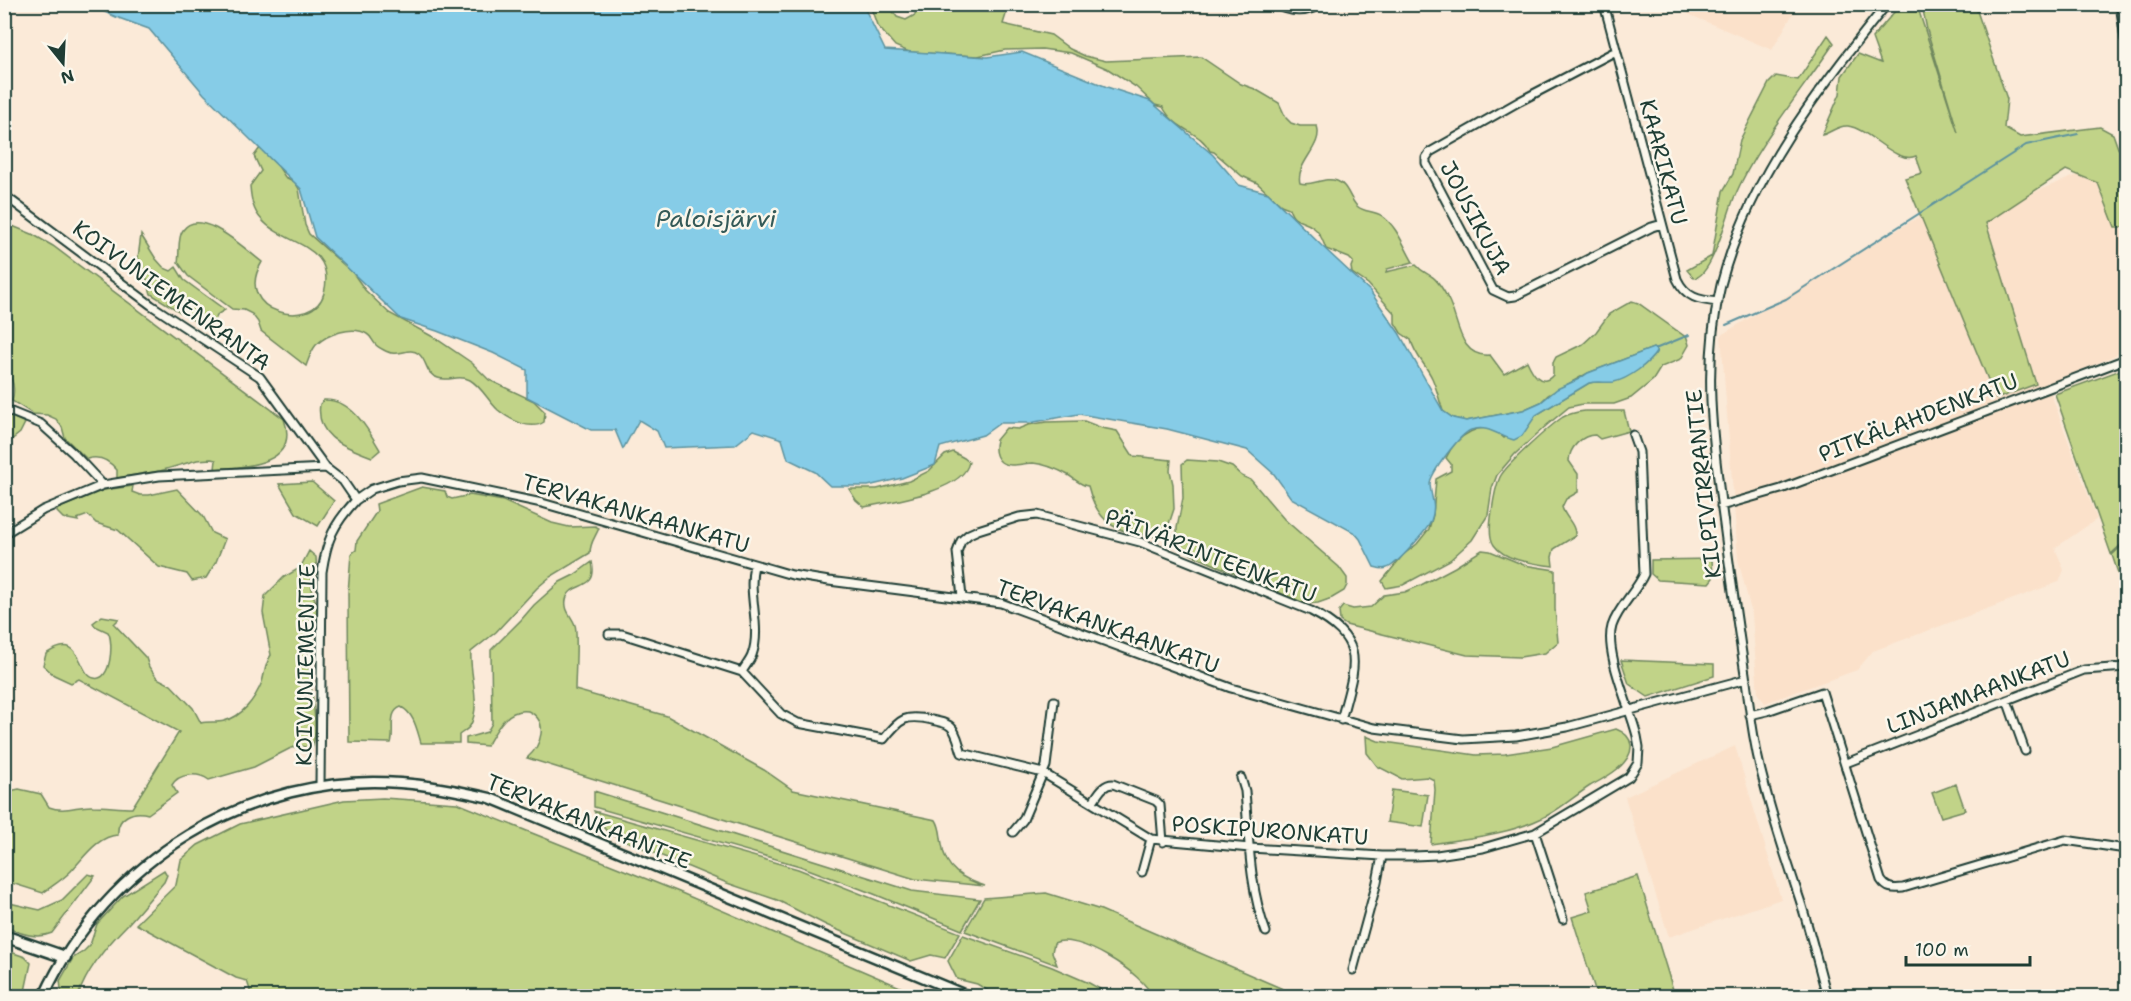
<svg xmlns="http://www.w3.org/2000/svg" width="2131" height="1001" font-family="'Shantell Sans',sans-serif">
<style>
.built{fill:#fbe1ca}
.green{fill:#c1d388;stroke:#70885e;stroke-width:1.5}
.water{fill:#86cce7;stroke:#5d939f;stroke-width:1.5}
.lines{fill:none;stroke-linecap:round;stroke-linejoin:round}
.stream{stroke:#5d939f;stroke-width:2}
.minor-casing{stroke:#1f3d34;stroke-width:11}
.tertiary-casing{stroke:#1f3d34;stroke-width:13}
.trunk-casing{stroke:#1f3d34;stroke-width:15}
.minor{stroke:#fbf7ec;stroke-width:7}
.tertiary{stroke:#fbf7ec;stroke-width:8}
.trunk{stroke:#fbf7ec;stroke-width:10}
.labels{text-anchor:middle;stroke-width:5;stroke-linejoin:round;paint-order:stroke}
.street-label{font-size:22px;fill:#1f3d34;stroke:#fbf7ec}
.water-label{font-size:24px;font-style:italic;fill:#345a58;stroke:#fbf7ec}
</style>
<rect width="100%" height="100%" fill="#fbead8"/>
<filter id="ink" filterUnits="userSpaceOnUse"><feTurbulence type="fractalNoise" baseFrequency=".0167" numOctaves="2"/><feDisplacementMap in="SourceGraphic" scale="12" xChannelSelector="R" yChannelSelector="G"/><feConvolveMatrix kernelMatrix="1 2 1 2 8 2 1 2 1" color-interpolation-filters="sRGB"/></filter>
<g filter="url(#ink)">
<path class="built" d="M1692,5V4L1798,5L1772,50L1688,14Z
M2111,162L2126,259V350L2048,386L2097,519L2055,548L2064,570L2059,582L1873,651L1857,670L1765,703L1758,694L1752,615L1738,559L1721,335L1917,218L1983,212Z
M1735,746L1781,899L1669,937L1625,797Z"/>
<path class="green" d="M1901,4L1917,5L1958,133L1927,30L1922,5H1975L2007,99L2004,128L2020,137L2100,127L2113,134L2118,148L2126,157V227H2115L2098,183L2066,170L1986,223L2036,384L1996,399L1905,178L1922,173L1916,156C1896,165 1870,129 1848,126C1837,125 1831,133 1822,135L1840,94L1842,76L1858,54L1881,63L1872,38Z
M870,5H892V10L897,17L906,20L915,15L916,5H1009L1003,24L1051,35L1070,49L1085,56L1106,61L1201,57L1241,84L1255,89L1279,103L1286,118L1291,123L1300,126H1317C1324,146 1295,163 1300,183C1312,187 1324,176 1337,181C1348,185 1349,198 1357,206C1364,213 1374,210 1382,216C1397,226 1404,247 1413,262L1387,269L1386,272L1416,265C1421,271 1425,272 1431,276C1437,279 1445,292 1448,299C1459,319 1458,358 1490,355L1504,374L1527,361C1532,372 1541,389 1553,375V363L1556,357L1583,344L1596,332L1609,314L1632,301L1638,303L1687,338L1689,345L1681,359L1661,367L1653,380L1631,398L1614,404H1583L1569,407L1547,425L1515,454L1497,475L1492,488L1488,515L1472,540L1450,560L1403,585L1386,588L1382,581L1403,555L1417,544L1429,529L1433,515L1436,479L1451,471V464L1446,458C1456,436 1483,416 1504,438L1529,424L1536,415L1589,383C1597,381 1601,383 1609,382C1622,382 1650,363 1657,351L1653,348L1588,373L1548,395L1541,402L1523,410L1466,421L1453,418L1443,411C1439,400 1437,389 1432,378C1426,365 1414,354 1411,340L1401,333L1395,323V314L1368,284L1352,273L1351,267L1353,262L1349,258L1326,249C1323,242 1321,233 1314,228C1302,218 1294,225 1289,208L1281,205L1257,183L1242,176L1214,152L1210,151C1200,130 1176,132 1163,107L1155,105L1136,87L1108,69L1071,53L1042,49L1005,50L978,56L909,52L895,46L877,25Z
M1828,35L1834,43C1801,92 1757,144 1734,198C1727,215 1712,277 1694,278L1687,270L1712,256L1723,191L1733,174L1740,140L1769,83L1776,76L1798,80Z
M260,148L278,166L285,177L295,182L299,189L305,225L309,234L353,273L365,290L389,313L435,338L472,363L489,380L534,401L545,412L544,422C531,431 510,420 498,410C488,401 482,387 470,380C459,374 449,382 438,378C425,374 428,362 419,354C410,347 401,355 392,353C388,353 378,347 376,345C372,341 372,337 367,334C353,325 327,334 316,345C311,351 309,358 306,366L261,331L258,322L252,314L244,310L232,309L188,276L178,262C180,252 177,238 183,230C200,205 247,251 262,262C231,313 314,332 324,293C337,243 283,245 262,220C253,211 251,199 250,186L261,171L254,156Z
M5,223L32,234L53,246L284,419C300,464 247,467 215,469L216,460L211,459L197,460L160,471L117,478V470C109,460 100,455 87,459L65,438L62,427L56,419L47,415L33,414L12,401C18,381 5,372 4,356C2,312 4,267 5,223Z
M141,235L156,259L164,268L171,271L176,267L184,280L225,310L218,314L212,326L206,328L151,294L145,273L138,258Z
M2126,368V540L2111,554L2055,394Z
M324,400C352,399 368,429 380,450L372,457C347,447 315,439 320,404Z
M1585,411H1624L1629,431L1600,439L1595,435C1582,435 1569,448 1569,461L1578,474V492L1566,499L1562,507C1565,518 1576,524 1575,536L1554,549L1552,557L1553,566C1535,563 1506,562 1494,545C1489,538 1490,526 1491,518C1493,504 1494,490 1500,477C1506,465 1551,425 1563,417C1570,413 1577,412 1585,411Z
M5,414L25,423L20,433L5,445Z
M1084,421L1102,428L1117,431L1133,456L1171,460L1170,471L1173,484L1174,509L1166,533L1159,537C1120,532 1099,529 1088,486C1080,485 1075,479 1068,475C1057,469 1045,464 1033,463C1023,463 1009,468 1001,462C994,456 994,448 996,440L1006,428L1018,429L1028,425L1046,422Z
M953,452L964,458L969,462C964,492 888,502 864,507L856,500L849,489H877L909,481L929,471L945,455Z
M1187,460L1218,462L1232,467L1242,476L1251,480L1284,519L1339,567L1347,578V585L1344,591L1332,598L1318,603L1306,604L1211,563L1191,554L1177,542V528L1183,498L1182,464Z
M312,482L334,501L318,526L296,513L279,484Z
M133,486L132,492L140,495H149L177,489L203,516L212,533L225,539L216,562L206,578L192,581L187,574L159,567L118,530L96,523L88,515L77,519L78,521L63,518L57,512V509L104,490Z
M422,487L445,491L447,497L452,499L470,495L503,501L552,523L569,527L595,526L599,528C595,538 590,542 590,553L550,577L537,588L496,632L471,652C469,673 482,706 470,726C468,729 463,732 459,735V743H421C417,730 414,713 401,707C387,712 395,731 391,743L349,742L348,593L351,554L356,550L357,541L377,511L376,504Z
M2126,542V597L2112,555Z
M1482,550L1490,551L1524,565L1555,570V609L1558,642L1545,653L1520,657L1467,655L1346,625L1340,621L1339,611L1343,606L1353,609L1371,607L1384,595L1405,592L1421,585L1455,567Z
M309,551L316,557L317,574L312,578C309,589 316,598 317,609C319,626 308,630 308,649C307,676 321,724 312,748L300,746L291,748L254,767L209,780C198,772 179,773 172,785L177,793L148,814C133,810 116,817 118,835C97,836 83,859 70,872C62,880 52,886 43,893L5,881V792L19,789L41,794L49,807C65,813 78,805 93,806C106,806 119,808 132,808L179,732L79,679L71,683L54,675L43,665L46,654C84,629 76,674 94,678C111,683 114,642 108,632L95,626L93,623L102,616L119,619L114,624L146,658L149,667L157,678L171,685L193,708L201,723C208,721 216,723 224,721C242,717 255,699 262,682C265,672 265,664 271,655L263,613L265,596L284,577L300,568Z
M1712,559L1713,578L1709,583L1658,580L1651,574V560Z
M592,562C599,593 570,580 566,600C564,611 572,616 575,625C578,632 575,678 575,690L667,716L764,770L793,790L936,820C941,828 940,835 942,844C945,870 963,879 985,886L915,879L527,758C541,746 550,721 528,711C506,708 496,730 487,746L466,744V738L487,732L492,723L491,650L521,620L534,605L560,582L574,575Z
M1621,660L1714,664V676L1648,697L1629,684Z
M1616,729C1624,732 1630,737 1631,745C1633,764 1603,779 1590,786C1576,795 1563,807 1548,815C1513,834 1470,838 1431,844L1435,790L1434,780L1428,777L1402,779L1377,766L1367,753L1366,736L1378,741L1476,755L1505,754L1552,747Z
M1956,784L1965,810L1941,817L1932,793Z
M1392,790L1428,795L1423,827L1387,822Z
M594,791L912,891L980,899L962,930L874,894L800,866L594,807Z
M383,798L457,803L679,892L921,996H249L250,990L247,981L236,978L136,924L176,885L181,860L198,845L240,824L344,800Z
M594,811L798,869L960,933L945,958L931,955L911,961L826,925L777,900L727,883L609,834L600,823Z
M164,870L167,875L164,882C152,896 140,911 128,924C107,945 87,969 78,996H62L60,981L73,958L83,952L90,945L97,924L123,896Z
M88,874L95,876L52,933C36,940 20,933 5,927V902L40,910L62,900Z
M1638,876L1675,996H1597L1572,917L1592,911L1586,892Z
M1046,893L1101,910L1299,996H1152C1144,974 1076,931 1054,943L1052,952L1057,965L965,931L984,898Z
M963,935L1052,967L1089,983L1100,989L1103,996H997L977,984L957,979L948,961Z
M5,950L25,957L31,963L24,996H5Z"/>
<path class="water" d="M89,5H863L885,50L987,57L1022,52L1107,87L1150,101L1213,155L1239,185L1268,193L1322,246L1370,291L1399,333L1443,411L1453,418L1466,421L1523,410L1541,402L1557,389L1579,379L1588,373L1653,348L1657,351C1649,364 1628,379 1614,382C1605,383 1598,381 1589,383L1536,415L1522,436L1514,440C1500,437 1488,424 1471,430C1460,434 1430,474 1430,484C1431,500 1437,504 1431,521C1428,529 1396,566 1387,568C1383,570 1378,568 1374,567L1360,539L1355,533L1291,498L1274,474L1247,450L1167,429L1079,414L1029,423H1000L983,435L940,447L935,465L902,478L868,486H830L815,472L788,459L782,439L754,430L735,445L664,448L657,431L639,420L623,449L615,430H591L527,397V370L493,353L437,331L401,319L315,237L301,189L204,94L149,29L116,17Z"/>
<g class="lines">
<path class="stream" d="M1726,325L1786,299L2026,145L2078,134
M1655,349L1689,335"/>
<defs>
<path id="minor" d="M1274,4C1291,12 1305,14 1321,4
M1604,4L1677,279C1686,298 1699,300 1718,302
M1616,51L1520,101L1430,152L1426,158V163L1493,290L1508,297L1515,296L1652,227L1662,224
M4,195L151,305L260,377L326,468
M4,409L41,424L74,454L103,485
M356,500L372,489L398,481L422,478L542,503L792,575L829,581L1001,603L1231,688L1374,728L1463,739L1516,736L1567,727L1746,679
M1721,506L1781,489L2126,359
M4,534L43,510L103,485L159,476L326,468L343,481L356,500C333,525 327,539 322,572L320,786
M962,597L957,552L961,541L969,534L978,530L1019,517L1037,515L1140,542L1311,611C1369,641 1355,666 1341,720
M609,634H622L742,672L781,714L798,723L884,739C900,718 906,714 932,720C938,722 946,722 951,727C957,732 959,745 962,753L1043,773L1151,839L1250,848L1382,856H1414L1437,855L1483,848L1535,833L1629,777L1638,763L1639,747L1637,736C1630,707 1604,653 1612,626C1618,607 1636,592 1644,574L1639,452L1633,435
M742,672C745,666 750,661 752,655C762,628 747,594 754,565
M2007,700L2025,751
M1750,715L1767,711L1822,692L1881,880C1887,889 1893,889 1903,888L2065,840L2126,849
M1846,763L2084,670L2126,667
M1241,778L1245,791C1249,837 1249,888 1266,932
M1092,803C1098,795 1102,784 1113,784L1156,801L1160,805L1163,842
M1013,832L1023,820L1046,766L1054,701
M1535,833L1563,919
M1142,872L1151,839
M1353,970L1377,882L1382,856
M1827,996C1818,964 1810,931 1800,900C1787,861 1774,823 1764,783C1754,747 1750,711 1745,674C1738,627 1731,579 1725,532C1714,450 1701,367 1721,285C1748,179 1819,88 1887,4"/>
<path id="tertiary" d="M2121,4L2126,39
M44,996C105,862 251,771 400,783C431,785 460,791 490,798L968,996"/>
<path id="trunk" d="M4,936L65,957"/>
</defs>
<use href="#minor" class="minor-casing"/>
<use href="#tertiary" class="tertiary-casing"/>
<use href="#trunk" class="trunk-casing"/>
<use href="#minor" class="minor"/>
<use href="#tertiary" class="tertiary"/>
<use href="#trunk" class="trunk"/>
</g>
</g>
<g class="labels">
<g class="street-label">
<text transform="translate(1664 162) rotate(75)" y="8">KAARIKATU</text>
<text transform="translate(1476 218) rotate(62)" y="8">JOUSIKUJA</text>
<text transform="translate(172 295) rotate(36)" y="8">KOIVUNIEMENRANTA</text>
<text transform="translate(1918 417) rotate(-21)" y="8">PITKÄLAHDENKATU</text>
<text transform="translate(1703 484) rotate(-96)" y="8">KILPIVIRRANTIE</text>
<text transform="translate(636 513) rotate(16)" y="8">TERVAKANKAANKATU</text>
<text transform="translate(1211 555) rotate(21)" y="8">PÄIVÄRINTEENKATU</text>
<text transform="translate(1108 626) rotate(20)" y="8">TERVAKANKAANKATU</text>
<text transform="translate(305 665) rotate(-89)" y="8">KOIVUNIEMENTIE</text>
<text transform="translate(1978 692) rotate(-21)" y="8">LINJAMAANKATU</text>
<text transform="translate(589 821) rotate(22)" y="8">TERVAKANKAANTIE</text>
<text transform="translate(1270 830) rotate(4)" y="8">POSKIPURONKATU</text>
</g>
<g class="water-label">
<text x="716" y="227">Paloisjärvi</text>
</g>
</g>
<rect width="2131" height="1001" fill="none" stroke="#fbf7ec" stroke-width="24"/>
<rect x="12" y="12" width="2107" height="977" fill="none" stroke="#1f3d34" stroke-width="2" filter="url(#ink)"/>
<g transform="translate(63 63) rotate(162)" stroke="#fbf7ec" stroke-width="4.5" paint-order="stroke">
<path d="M0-4.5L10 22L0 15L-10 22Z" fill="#1f3d34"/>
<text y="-9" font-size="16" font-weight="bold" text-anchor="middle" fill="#1f3d34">N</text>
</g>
<path d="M1906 956v9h124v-9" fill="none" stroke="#1f3d34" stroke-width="3"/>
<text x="1915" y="956" font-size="18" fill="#1f3d34" stroke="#fbf7ec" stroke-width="4.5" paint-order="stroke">100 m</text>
</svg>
